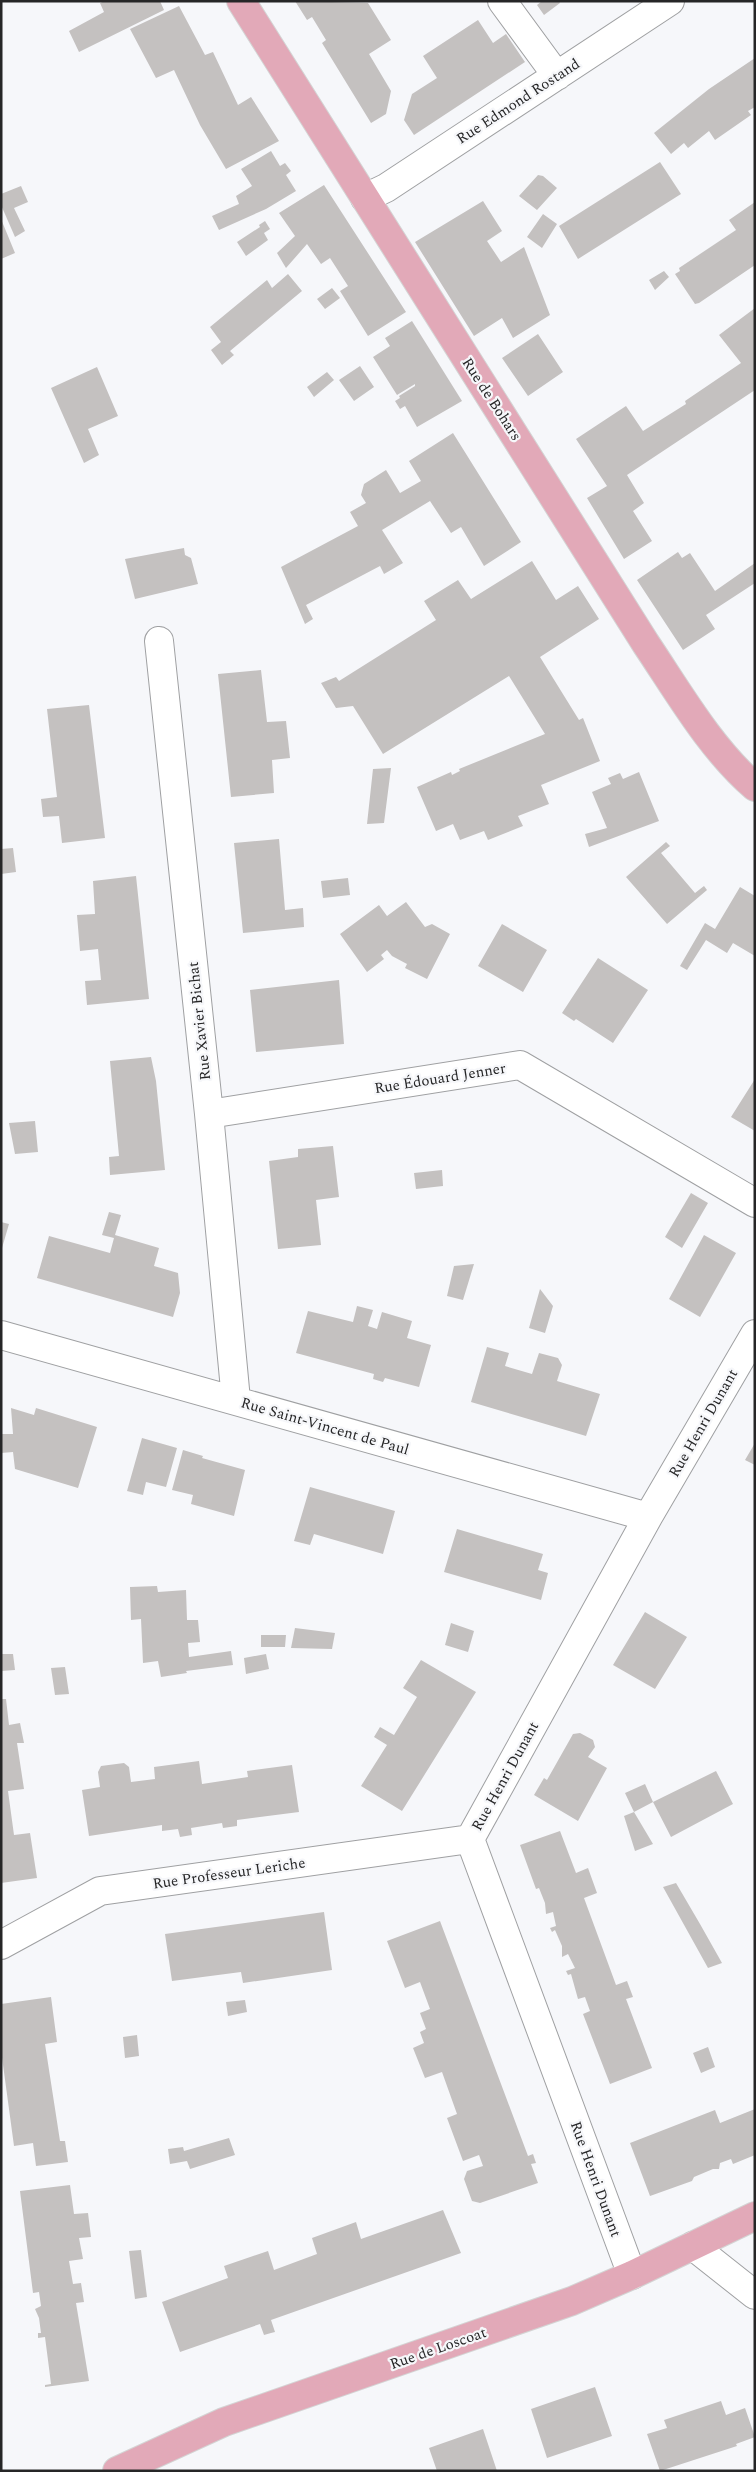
<svg xmlns="http://www.w3.org/2000/svg" width="756" height="2472" font-family="Spectral,serif">
<style>
.building{fill:#c4c1c0}
.lines{fill:none;stroke-linecap:round;stroke-linejoin:round}
.minor-casing{stroke:#9fa0a2;stroke-width:30}
.major-casing{stroke:#d4d4d4;stroke-width:30}
.minor{stroke:#fff;stroke-width:28}
.major{stroke:#e2a9b8;stroke-width:28}
.labels{text-anchor:middle;stroke-width:4.5;stroke-linejoin:round;paint-order:stroke}
.street-label{font-size:15px;fill:#262627;stroke:#f6f7fa}
</style>
<rect width="100%" height="100%" fill="#f6f7fa"/>
<path class="building" d="M105,1H160L164,10L79,52L69,31L104,12L100,3Z
M295,1L368,3L391,40L369,54L391,91L386,114L371,123L322,43L326,40L312,17L307,20Z
M542,1H559L560,3L544,15L537,5Z
M179,6L205,55L213,52L238,105L251,97L279,141L226,169L200,125L174,70L156,78L130,29Z
M478,20L493,43L506,34L525,62L414,135L404,120L412,94L437,78L423,56Z
M755,58V107L748,111L751,115L715,140L709,131L688,148L684,143L671,154L654,133L709,89Z
M271,151L280,166L285,163L291,171L286,175L296,191L266,209L219,230L212,216L239,204L236,196L252,186L241,169Z
M660,162L681,194L578,259L559,226Z
M538,175L543,176L557,188L537,210L519,196Z
M324,185L406,312L368,336L340,291L348,286L330,258L321,264L307,244L286,268L277,253L295,236L279,213Z
M21,186L28,202L14,208L25,231L15,237L1,205V194Z
M483,201L502,231L487,241L501,262L524,247L550,315L513,338L502,318L474,336L415,242Z
M755,202V265L699,303L695,304L675,274L680,271L679,268L736,230L729,220Z
M543,214L557,224L542,248L527,237Z
M1,219L15,253L1,259Z
M265,221L270,229L264,233L268,240L246,256L237,242L260,227L259,225Z
M664,271L669,277L655,290L649,280Z
M288,274L302,291L230,351L234,355L222,365L211,350L221,342L210,327L267,280L272,288Z
M332,288L340,298L325,309L317,299Z
M755,308V390L627,475L644,503L633,511L652,541L624,559L587,498L607,486L576,439L626,406L643,431L686,404L685,401L741,363L719,335Z
M412,321L462,401L417,427L405,406L400,409L395,401L400,398L399,396L415,386V384L397,395L373,357L390,346L385,338Z
M538,334L563,372L528,396L502,358Z
M360,366L374,387L354,401L339,380Z
M97,367L118,416L88,429L99,455L84,463L51,388Z
M327,372L334,380L314,397L307,387Z
M453,433L521,542L484,566L461,527L451,533L430,501L382,530L403,563L384,574L380,566L306,605L313,619L305,624L281,567L358,526L350,512L366,503L361,495L364,484L386,470L400,493L421,481L409,461Z
M184,548L185,555L191,558L198,584L135,599L125,559Z
M678,552L682,558L690,553L715,591L755,563V583L706,615L715,629L683,650L637,580Z
M532,561L556,600L578,586L599,619L540,657L579,720L583,718L600,761L541,785L549,804L518,816L523,826L488,840L484,831L460,840L453,824L436,831L417,787L451,772L452,775L460,771L459,769L545,734L509,676L383,754L353,706L336,708L321,683L336,677L339,681L436,620L424,601L458,580L471,599Z
M261,670L267,722L286,721L290,758L272,760L274,793L231,797L218,674Z
M89,705L105,838L62,843L59,816L43,817L41,799L57,797L47,709Z
M391,768L384,823L367,824L373,769Z
M639,772L659,821L589,847L585,834L607,828L592,792L611,784L608,778L620,773L623,779Z
M279,839L285,910L303,908L304,927L243,933L234,843Z
M666,842L670,846L661,853L695,893L704,886L707,890L667,924L626,877Z
M13,848L16,872L1,874V849Z
M136,876L149,999L87,1005L85,981L101,980L98,949L80,951L77,915L95,914L93,881Z
M348,878L350,895L323,898L321,881Z
M740,887L755,896V956L733,943L727,953L706,940L687,970L680,966L705,923L715,929Z
M406,902L425,927L432,924L450,934L427,979L405,968L407,964L392,956L387,950L381,955L384,959L367,972L340,934L379,905L387,916Z
M502,924L547,950L523,992L478,966Z
M598,958L648,990L613,1043L576,1019L574,1021L562,1013Z
M339,980L344,1044L256,1052L250,990Z
M151,1057L156,1081L165,1170L110,1175L109,1157L119,1156L110,1061Z
M755,1079V1131L731,1117Z
M35,1121L38,1152L15,1154L9,1123Z
M333,1146L339,1197L316,1200L321,1245L278,1249L269,1161L298,1157V1149Z
M442,1170L443,1186L416,1189L414,1173Z
M691,1193L708,1203L682,1248L665,1237Z
M109,1212L121,1215L115,1235L159,1248L154,1266L178,1273L180,1293L173,1317L37,1278L49,1236L110,1253L114,1238L102,1235Z
M1,1222L9,1224L2,1248H1Z
M704,1235L736,1253L700,1317L669,1299Z
M474,1264L463,1300L447,1296L454,1266Z
M540,1289L553,1306L545,1333L529,1328Z
M357,1306L373,1310L368,1326L377,1329L382,1312L412,1321L407,1338L431,1345L419,1387L385,1378L383,1382L373,1379L374,1374L296,1353L308,1311L353,1322Z
M487,1347L509,1353L505,1366L532,1374L539,1353L558,1358L562,1365L557,1381L600,1394L586,1436L471,1402Z
M11,1408L34,1415L36,1408L97,1427L78,1488L15,1469L13,1452L1,1453V1434H13Z
M142,1438L177,1448L166,1487L146,1482L143,1495L127,1491Z
M755,1443V1465L745,1460Z
M183,1450L203,1456L202,1458L245,1470L234,1516L191,1504L193,1495L172,1490Z
M310,1487L395,1511L383,1554L314,1534L310,1545L294,1541Z
M457,1529L543,1554L538,1570L548,1573L541,1600L444,1572Z
M157,1586L158,1592L186,1590L187,1620H198L200,1642L188,1643L189,1657L231,1651L233,1665L186,1671L187,1673L161,1677L158,1661L143,1663L141,1619L131,1620L130,1587Z
M645,1612L687,1637L655,1689L613,1665Z
M451,1623L474,1631L468,1652L445,1645Z
M295,1628L335,1633L332,1649L291,1648Z
M261,1635H286L285,1647H261Z
M1,1654H13L15,1670L1,1671Z
M266,1654L269,1669L246,1674L244,1658Z
M421,1660L476,1692L402,1811L361,1786L387,1745L374,1737L380,1727L394,1735L417,1697L403,1688Z
M65,1667L69,1694L55,1695L51,1668Z
M1,1699H6L9,1725L20,1723L24,1743H17L24,1789L8,1791L14,1835L30,1833L37,1878L1,1883Z
M580,1733L593,1740L595,1747L588,1757L607,1768L578,1821L534,1795L544,1778L547,1780L573,1734Z
M199,1761L202,1784L248,1777L247,1771L292,1765L299,1812L237,1820V1826L223,1828L222,1823L191,1828L192,1835L180,1837L178,1829L162,1831V1825L89,1836L82,1790L100,1787L98,1772L101,1766L124,1763L129,1767L131,1782L155,1779L154,1767Z
M716,1771L733,1804L671,1837L653,1802Z
M645,1784L653,1802L634,1812L625,1793Z
M634,1812L653,1844L635,1851L624,1816Z
M560,1831L576,1873L588,1868L597,1893L584,1898L616,1985L627,1981L633,1997L626,1999L652,2068L610,2084L583,2014L590,2011L585,1997L578,1999L571,1974L568,1975L566,1971L575,1968L568,1954L562,1957V1946L555,1930L552,1932L550,1928L556,1926L553,1912L546,1914L545,1903L539,1888L536,1889L520,1845Z
M676,1883L700,1924L722,1963L708,1968L663,1887Z
M324,1912L332,1970L243,1983L241,1972L172,1981L165,1934Z
M440,1921L528,2156L533,2154L536,2163L531,2164L538,2183L480,2203L472,2201L464,2179L467,2171L483,2166L479,2155L463,2161L447,2118L457,2114L442,2072L425,2078L413,2048L424,2043L420,2032L426,2029L420,2013L430,2009L420,1982L405,1988L387,1941Z
M51,1997L57,2042L45,2044L60,2141H65L68,2162L36,2166L33,2143L14,2146L1,2050V2004Z
M245,2000L247,2012L228,2016L226,2002Z
M137,2035L139,2056L125,2058L123,2037Z
M708,2047L715,2067L701,2073L693,2053Z
M755,2109V2155L733,2164L731,2159L720,2163L719,2169H713L694,2177L692,2181L650,2196L630,2143L715,2110L720,2123Z
M229,2138L235,2155L190,2169L187,2161L170,2164L168,2149L183,2147L184,2151Z
M70,2185L74,2214L88,2213L91,2237L79,2238L83,2259L69,2261L73,2284L81,2283L84,2302L76,2303L89,2381L45,2387V2385L51,2384L49,2368L45,2337L38,2338V2333H41L39,2318L35,2309L41,2306L39,2292L33,2293L20,2191Z
M443,2210L461,2253L271,2320L275,2332L271,2333L264,2335L260,2324L180,2352L162,2302L228,2278L224,2266L268,2251L274,2270L317,2254L312,2238L356,2222L361,2239Z
M141,2250L147,2297L135,2299L129,2251Z
M595,2387L612,2436L547,2458L531,2409Z
M721,2401L726,2415L745,2408L755,2437L736,2444L737,2446L660,2471L647,2434L667,2428L664,2420Z
M483,2429L497,2471H437L429,2448Z"/>
<g class="lines">
<defs>
<path id="minor" d="M502,1L557,76
M365,198L386,188L670,1
M159,641L209,1114L236,1400
M209,1114L520,1065L755,1203
M1,1335L648,1517
M1,1945L100,1891L470,1839
M693,2246L755,2295
M632,2275L470,1839L648,1517L755,1334"/>
<path id="major" d="M241,1L646,644C679,693 710,748 755,787
M117,2471L224,2422L572,2301L632,2275L755,2216"/>
</defs>
<use href="#minor" class="minor-casing"/>
<use href="#major" class="major-casing"/>
<use href="#minor" class="minor"/>
<use href="#major" class="major"/>
</g>
<g class="labels">
<g class="street-label">
<text transform="translate(518 101) rotate(-33)" y="5">Rue Edmond Rostand</text>
<text transform="translate(492 399) rotate(57)" y="5">Rue de Bohars</text>
<text transform="translate(199 1021) rotate(-96)" y="5">Rue Xavier Bichat</text>
<text transform="translate(440 1078) rotate(-9)" y="5">Rue Édouard Jenner</text>
<text transform="translate(703 1423) rotate(-60)" y="5">Rue Henri Dunant</text>
<text transform="translate(325 1426) rotate(16)" y="5">Rue Saint-Vincent de Paul</text>
<text transform="translate(505 1776) rotate(-61)" y="5">Rue Henri Dunant</text>
<text transform="translate(229 1873) rotate(-8)" y="5">Rue Professeur Leriche</text>
<text transform="translate(596 2179) rotate(70)" y="5">Rue Henri Dunant</text>
<text transform="translate(438 2348) rotate(-19)" y="5">Rue de Loscoat</text>
</g>
</g>
<rect width="756" height="2472" fill="none" stroke="#262627" stroke-width="5"/>
</svg>
